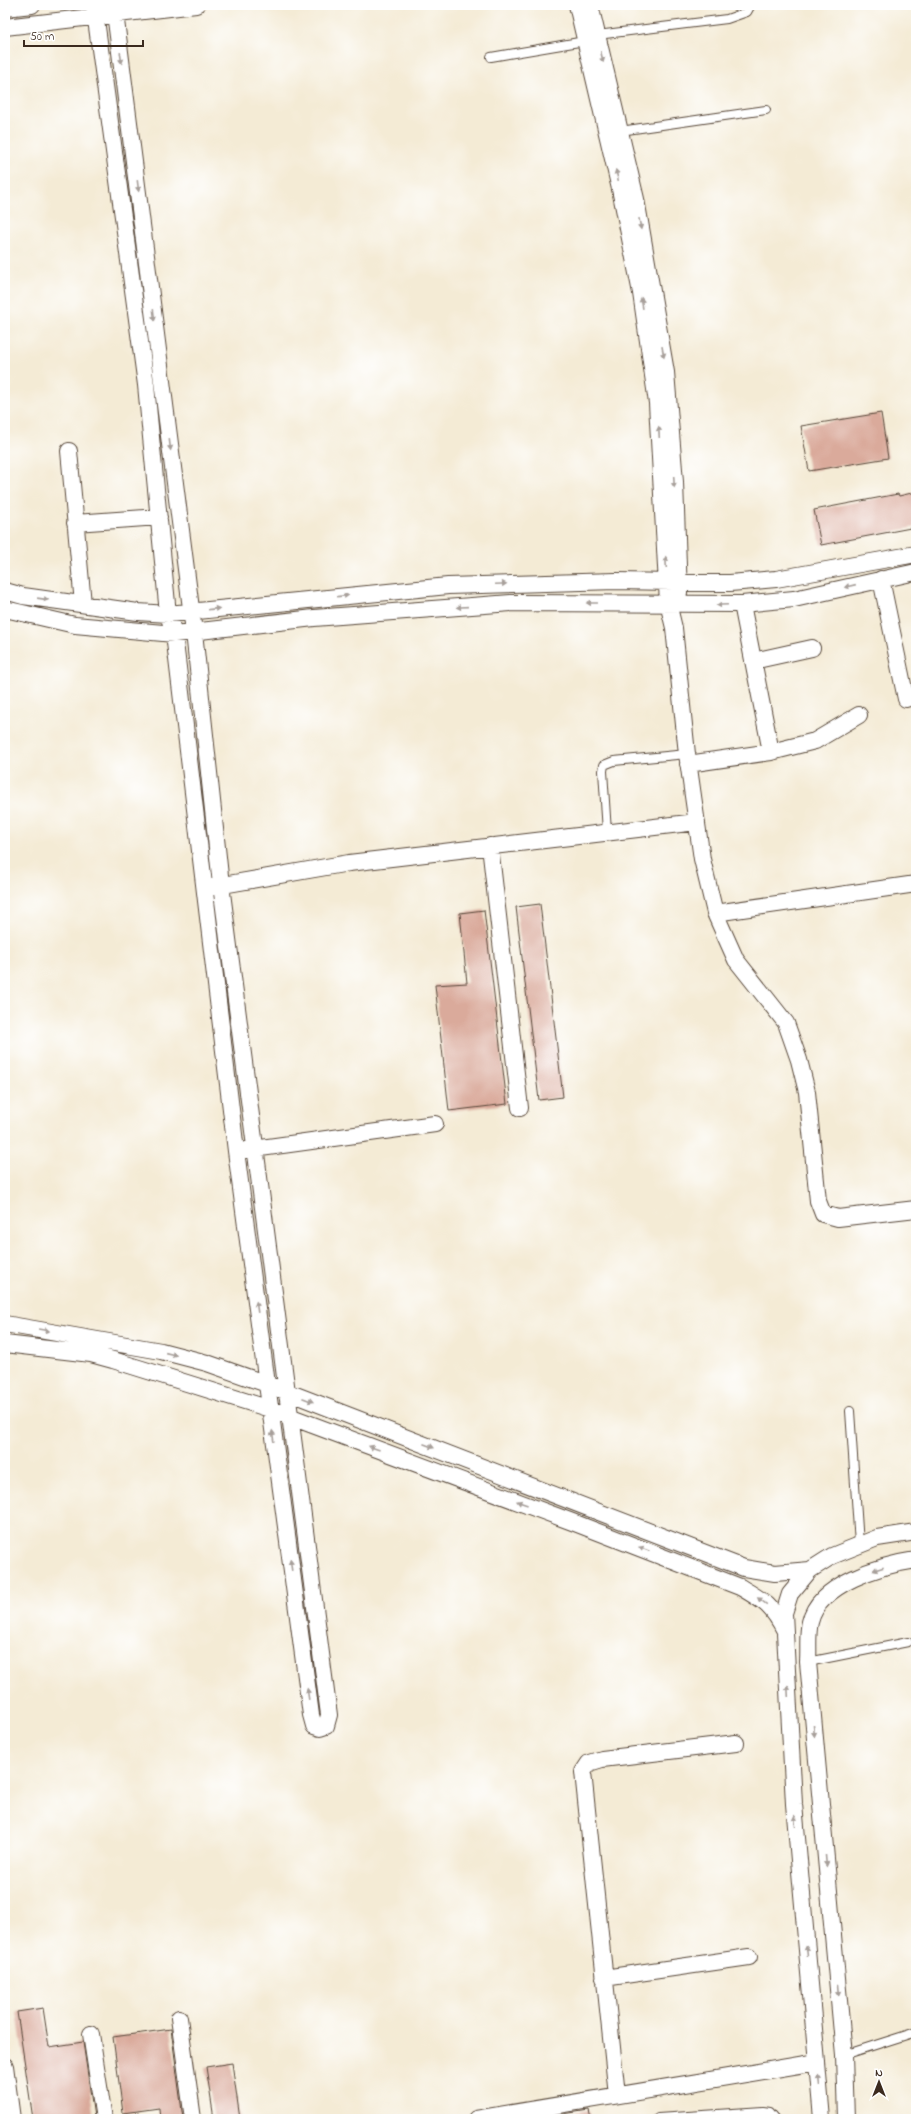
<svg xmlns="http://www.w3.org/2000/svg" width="921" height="2124" font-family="'Indie Flower',sans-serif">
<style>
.building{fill:#daaa9b}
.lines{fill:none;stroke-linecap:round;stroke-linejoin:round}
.service-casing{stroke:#574739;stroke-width:10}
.minor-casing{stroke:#574739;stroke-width:18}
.service{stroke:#fff;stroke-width:8}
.minor{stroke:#fff;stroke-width:16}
.oneway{fill:#a79f9a}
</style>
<rect width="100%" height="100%" fill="#fff"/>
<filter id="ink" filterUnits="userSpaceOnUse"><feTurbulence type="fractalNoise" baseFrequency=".025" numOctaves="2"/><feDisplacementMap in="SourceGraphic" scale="8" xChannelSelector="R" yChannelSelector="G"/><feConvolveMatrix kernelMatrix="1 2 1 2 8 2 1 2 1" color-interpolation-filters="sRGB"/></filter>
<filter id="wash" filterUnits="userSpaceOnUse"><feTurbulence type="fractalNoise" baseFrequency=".012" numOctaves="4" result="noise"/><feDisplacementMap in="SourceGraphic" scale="16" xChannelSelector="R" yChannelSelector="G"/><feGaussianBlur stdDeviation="0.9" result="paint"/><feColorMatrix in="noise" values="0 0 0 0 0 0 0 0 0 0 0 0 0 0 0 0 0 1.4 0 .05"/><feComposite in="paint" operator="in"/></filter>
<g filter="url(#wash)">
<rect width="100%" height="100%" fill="#f4ebd5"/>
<g id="blocks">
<path class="building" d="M881,413L888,458L809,471L801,426Z
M916,492V527L821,545L814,510L898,494L899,496Z
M540,904L563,1097L539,1100L516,907Z
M484,910L507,1104L449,1111L435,985L467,983L460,913Z
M43,2008L49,2047L83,2042L94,2117L77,2119H33L17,2012Z
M171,2029L183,2119H160L159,2108L123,2113L113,2037Z
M232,2063L240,2119H214L206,2067Z
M589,2110L591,2119H545L544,2117Z"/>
</g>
</g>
<g filter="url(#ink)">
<use href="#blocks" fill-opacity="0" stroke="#574739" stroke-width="1"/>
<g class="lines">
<defs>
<path id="service" d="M597,35L727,19L747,12L751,5
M491,57L585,41
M620,131L766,110
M607,832L603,771L604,765L614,761L687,754
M850,1411L859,1544
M808,1662L908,1642
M844,2055L916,2032
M658,2118L763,2111L770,2112L776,2119"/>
<path id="minor" d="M94,5L146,385L168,614L174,634L236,1151L311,1715L314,1726L320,1728L326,1726L329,1715L221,885L194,632L114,5
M577,5L620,189L641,293L657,403L668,603L674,628L687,754L702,859L715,913L736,960L786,1023L799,1060L807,1092L818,1201L823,1214L838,1218L916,1209
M590,5L636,199L666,372L675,482L679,593
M5,8L32,5
M5,27L196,5
M69,451L83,604
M75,523L159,517
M881,579L906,699
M5,591L23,596L138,612L168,614L448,586L616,581L730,583L776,579L916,554
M742,604L771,752
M5,609L75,625L174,634L314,618L511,603L742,604L794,599L916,572
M753,661L812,648
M688,764L771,752L815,741L859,715
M490,846L520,1108
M211,887L349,863L697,822
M715,913L916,884
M246,1150L435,1124
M5,1324L161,1351L207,1363L267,1384L744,1568L775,1573L810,1570
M5,1344L91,1354L113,1360L270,1409L575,1523L740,1587C764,1601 772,1605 785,1631
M604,1978L749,1957
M179,2018L193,2119
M91,2034L104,2119
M5,2066L12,2119
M617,2095L583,1772L589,1763L602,1759L736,1743
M476,2119L817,2062
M822,2119L794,1804L784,1613L790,1594L810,1570L832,1556L877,1538L916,1532
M846,2119L844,2055L808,1662C809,1649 807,1634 810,1622C819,1583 882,1565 916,1560"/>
</defs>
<use href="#service" class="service-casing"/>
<use href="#minor" class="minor-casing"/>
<use href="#service" class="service"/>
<use href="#minor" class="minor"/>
</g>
<defs><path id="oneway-solid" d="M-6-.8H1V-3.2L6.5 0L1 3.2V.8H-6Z"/></defs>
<g class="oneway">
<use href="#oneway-solid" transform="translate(602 57) rotate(77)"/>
<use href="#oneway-solid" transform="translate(121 58) rotate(82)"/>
<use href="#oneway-solid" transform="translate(617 175) rotate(-103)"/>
<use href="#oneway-solid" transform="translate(138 186) rotate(83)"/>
<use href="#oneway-solid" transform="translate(640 224) rotate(80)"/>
<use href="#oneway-solid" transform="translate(642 303) rotate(-99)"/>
<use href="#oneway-solid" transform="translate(154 315) rotate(83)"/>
<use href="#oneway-solid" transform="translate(663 352) rotate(80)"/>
<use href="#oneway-solid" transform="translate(659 432) rotate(-93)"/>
<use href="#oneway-solid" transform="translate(170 445) rotate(83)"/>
<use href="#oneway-solid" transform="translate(674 482) rotate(87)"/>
<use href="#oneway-solid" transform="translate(666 562) rotate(-93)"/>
<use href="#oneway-solid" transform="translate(501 584) rotate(-3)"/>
<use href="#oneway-solid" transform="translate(850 586) rotate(167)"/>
<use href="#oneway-solid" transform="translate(343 596) rotate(-6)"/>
<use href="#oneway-solid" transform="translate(43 599) rotate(8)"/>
<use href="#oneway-solid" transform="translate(592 603) rotate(180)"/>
<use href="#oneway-solid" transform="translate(722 605) rotate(178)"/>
<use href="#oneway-solid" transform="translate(462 607) rotate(176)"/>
<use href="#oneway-solid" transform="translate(214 609) rotate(-6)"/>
<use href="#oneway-solid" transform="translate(257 1307) rotate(-98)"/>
<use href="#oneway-solid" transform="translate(44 1330) rotate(10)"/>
<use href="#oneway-solid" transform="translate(171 1354) rotate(13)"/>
<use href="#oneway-solid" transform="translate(308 1400) rotate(21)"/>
<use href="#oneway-solid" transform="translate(273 1436) rotate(-98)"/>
<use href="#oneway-solid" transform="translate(429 1446) rotate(21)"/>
<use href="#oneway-solid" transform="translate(374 1448) rotate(-160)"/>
<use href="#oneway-solid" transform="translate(522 1503) rotate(-160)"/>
<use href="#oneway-solid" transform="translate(644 1549) rotate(-159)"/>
<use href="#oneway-solid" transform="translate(291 1565) rotate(-98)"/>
<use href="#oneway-solid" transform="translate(878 1569) rotate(162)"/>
<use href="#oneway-solid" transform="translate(762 1601) rotate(-144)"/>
<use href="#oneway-solid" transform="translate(788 1691) rotate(-93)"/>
<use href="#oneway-solid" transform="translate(308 1694) rotate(-98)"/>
<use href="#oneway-solid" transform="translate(814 1731) rotate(85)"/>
<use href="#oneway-solid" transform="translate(795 1821) rotate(-95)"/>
<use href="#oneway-solid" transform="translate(826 1861) rotate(85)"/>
<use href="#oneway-solid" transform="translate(807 1951) rotate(-95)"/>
<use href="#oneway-solid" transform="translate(838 1990) rotate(85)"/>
<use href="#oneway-solid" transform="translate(819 2080) rotate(-95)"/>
</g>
</g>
<rect width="921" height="2124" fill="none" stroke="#fff" stroke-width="20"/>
<g transform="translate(879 2082)" stroke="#ffffff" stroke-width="3" paint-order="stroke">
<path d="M0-3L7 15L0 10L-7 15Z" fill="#3b2a1e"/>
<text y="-6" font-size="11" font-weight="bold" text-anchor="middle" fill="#3b2a1e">N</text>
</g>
<path d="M24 40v6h119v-6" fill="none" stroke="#3b2a1e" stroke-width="2"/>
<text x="30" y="40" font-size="12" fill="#3b2a1e" stroke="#ffffff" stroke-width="3" paint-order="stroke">50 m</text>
</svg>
